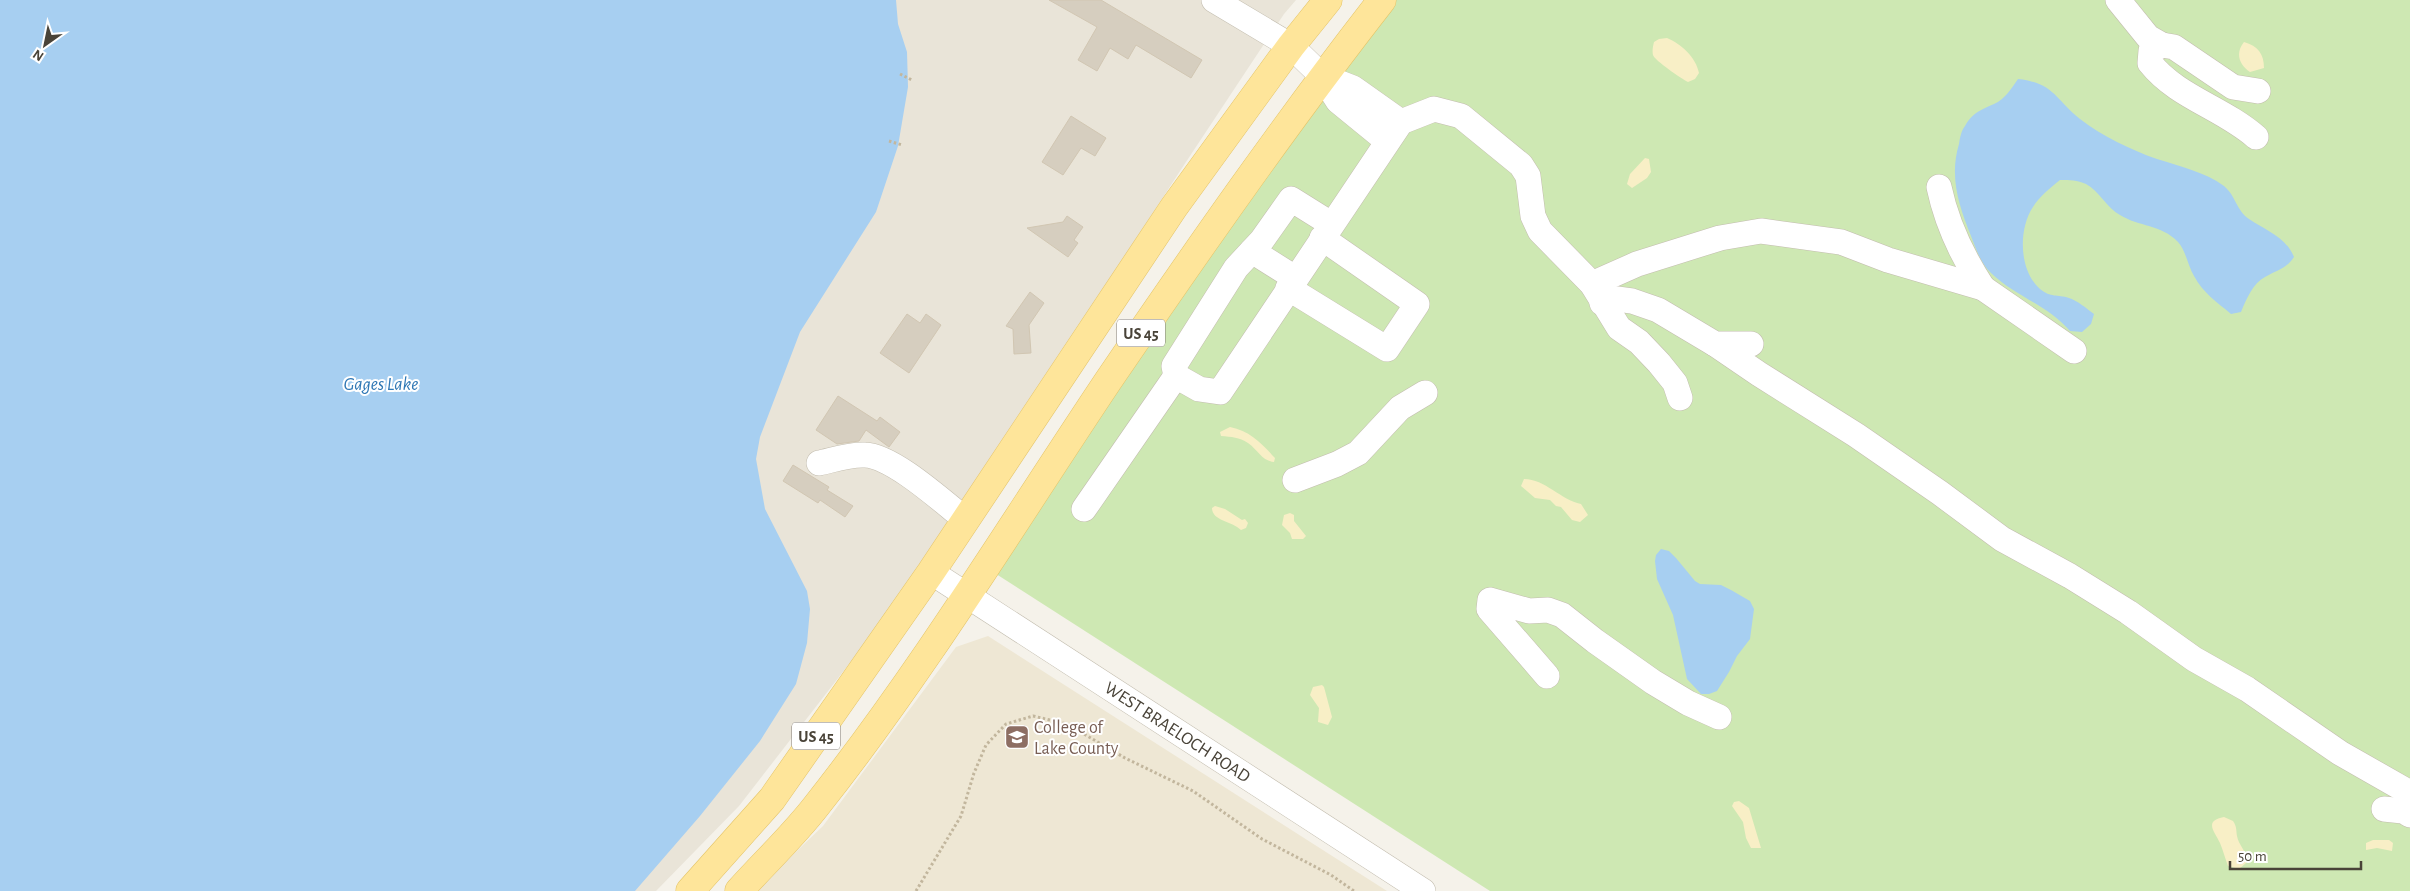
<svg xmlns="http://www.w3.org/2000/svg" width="2410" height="891" font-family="'Alegreya Sans',sans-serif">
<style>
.residential{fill:#e9e4d8}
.education{fill:#eee7d4}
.green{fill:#cee8b3}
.sand{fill:#f8efc6}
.water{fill:#a7cff1}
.building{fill:#d6cebf;stroke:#d1c6b2}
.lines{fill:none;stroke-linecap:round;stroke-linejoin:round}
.minor-casing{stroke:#c3bdaf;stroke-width:26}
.major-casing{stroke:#e4c468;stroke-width:29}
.path{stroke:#c2b69d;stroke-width:3;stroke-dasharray:2.5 2.5;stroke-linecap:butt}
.minor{stroke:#fff;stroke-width:25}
.major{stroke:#fee59a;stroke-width:28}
.labels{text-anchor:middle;stroke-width:4;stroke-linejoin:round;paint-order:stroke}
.shield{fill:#fff;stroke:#807b74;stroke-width:1}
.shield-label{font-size:16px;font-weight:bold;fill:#494338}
.education-label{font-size:18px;fill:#785e54;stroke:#fff;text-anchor:start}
.street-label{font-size:18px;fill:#494338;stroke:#fff}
.water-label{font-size:19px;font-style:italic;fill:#3078b5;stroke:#fff}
</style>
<rect width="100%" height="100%" fill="#f5f2ea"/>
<path class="residential" d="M0,0H1296L1284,14L1182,168L911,584L739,806L656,891H0Z"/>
<path class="education" d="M988,636L1387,891H755L823,826L956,647Z"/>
<path class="green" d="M1386,0H2410V891H1490L993,572Z"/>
<path class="sand" d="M1667,38C1681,44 1696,57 1699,73L1695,79L1688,82C1682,79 1654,60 1653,55C1652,51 1653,46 1654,42L1659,39Z
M2244,42C2258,46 2264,54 2264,68L2250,72C2239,65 2235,53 2244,42Z
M1645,158L1649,159L1651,172L1647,178L1632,188L1627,184L1630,174Z
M1230,427C1250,431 1261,443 1275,458L1274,462C1262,461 1258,450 1248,443C1239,437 1232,437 1221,436L1220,432Z
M1524,479C1545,479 1561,500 1581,504L1588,515L1580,522L1572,520L1561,507L1556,506L1550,500L1535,498L1521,486Z
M1215,506L1225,509L1242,520L1245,519L1248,523L1246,528L1241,530C1232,521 1212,521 1212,508Z
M1290,513L1294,515V521L1306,536L1303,539H1292L1290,533L1282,525L1284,515Z
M1322,685L1324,687L1332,717L1328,725L1318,722L1319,708L1310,695L1313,687Z
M1739,801L1749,808L1761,848H1751L1746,838L1743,822L1732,806L1734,802Z
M2224,817L2233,821C2237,827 2236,830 2237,836C2239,847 2248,851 2246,863L2239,869L2228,866C2225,858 2223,850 2220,843C2215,832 2203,821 2224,817Z
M2389,840L2393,843L2392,851L2377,848L2366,850V843L2373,840Z"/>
<path class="water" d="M0,0H896L898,24L907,52L908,87L898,146L876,212L800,332L760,437L756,459L765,509L807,591L810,609L807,643L796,684L760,741L700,816L635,891H0Z
M2018,79C2054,83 2055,99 2080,119C2102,136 2131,150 2157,159C2179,166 2205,172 2224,186C2236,196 2236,210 2249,219C2265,230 2286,237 2294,257C2286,269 2277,270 2265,277C2253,283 2246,300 2241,312L2231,314C2217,302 2203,293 2194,276C2188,266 2186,251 2178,242C2161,224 2139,227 2120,215C2107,208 2099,191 2086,184C2077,180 2070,180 2060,180C2050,188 2039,197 2033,207C2018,229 2019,271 2040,289C2051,298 2057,294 2069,298C2078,301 2086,308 2094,314L2091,324L2082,332L2070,331C2048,305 2016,297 1991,273C1981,264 1976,249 1971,236C1959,206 1949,177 1959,144C1960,138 1961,131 1965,126C1973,112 1981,110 1994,104C2005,99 2011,89 2018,79Z
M1661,549L1669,551L1676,558L1695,581L1700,584L1721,585L1731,590L1750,601L1754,609L1750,639L1737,656L1729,672L1717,691L1709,694H1701L1687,679L1673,615L1657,579L1655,561L1656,555Z"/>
<path class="building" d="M1049,0H1101L1202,60L1191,78L1136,45L1128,59L1110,48L1097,71L1078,60L1097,27Z
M1071,116L1106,138L1095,156L1081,148L1063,175L1042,162Z
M1067,216L1083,227L1074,240L1078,243L1068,257L1027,228L1063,222Z
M1030,292L1044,303L1029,325L1031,353L1014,354L1013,329L1006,326Z
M907,314L920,323L926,314L941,325L909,373L880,353Z
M838,396L877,421L880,417L900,432L889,447L866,430L859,441L837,444L816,430Z
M793,465L829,487L827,490L853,506L845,517L820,500L818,503L783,481Z"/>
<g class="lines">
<defs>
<g id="minor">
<path d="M1214,0L1291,46L1322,76L1338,101L1387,141"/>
<path d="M2118,0L2148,37L2162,45"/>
<path d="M1322,76L1353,88L1401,122"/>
<path d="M2256,137C2223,108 2177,97 2150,63L2151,51L2162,45L2174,47L2233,87L2258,91"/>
<path d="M1939,187C1947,225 1962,256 1983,288"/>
<path d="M1252,251L1295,278"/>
<path d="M1592,284L1637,264L1720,238L1761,231L1841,242L1888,260L1983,288L2074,351"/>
<path d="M1288,288L1387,349L1417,304L1322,238"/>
<path d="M1602,303L1617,299L1632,301L1658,310L1715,344H1751"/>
<path d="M1715,344L1759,374L1856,435L1940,493L2002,539L2070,576L2128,612L2194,659L2247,689L2340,753L2410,793"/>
<path d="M1176,376L1174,366L1236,268L1262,240L1291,199L1331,224"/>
<path d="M819,463C833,460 850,454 865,455C893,456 943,502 966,520"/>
<path d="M1295,480L1337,464L1358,453L1400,408L1425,393"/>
<path d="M1084,509L1176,376L1199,389L1220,392L1401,122L1434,109L1461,116L1521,165L1528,176L1533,216L1540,231L1592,284L1619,328L1639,342L1659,363L1675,383L1680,398"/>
<path id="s1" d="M931,572L1423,891"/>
<path d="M1547,676L1489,609L1490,600L1529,611L1548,610L1562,615L1595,641L1653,682L1688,703L1719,717"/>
<path d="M2384,809L2403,811L2410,815"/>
</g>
<path id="major" d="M690,891L772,799L931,572L1174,207L1291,46L1328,0
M739,891C765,862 794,835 817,805C923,671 1013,523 1108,381C1196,252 1286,123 1382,0"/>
</defs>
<use href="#minor" class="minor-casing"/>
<use href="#major" class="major-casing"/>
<path class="path" d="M900,74L912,80
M889,141L902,145
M916,891L961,816L974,773L986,745L1006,724L1033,716L1067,724L1125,758L1193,791L1262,839L1331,875L1354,891"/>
<use href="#minor" class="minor"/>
<use href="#major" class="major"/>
</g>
<defs>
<symbol id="university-square" viewBox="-11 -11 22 22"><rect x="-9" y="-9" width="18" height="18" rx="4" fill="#8d6e63" stroke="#fff"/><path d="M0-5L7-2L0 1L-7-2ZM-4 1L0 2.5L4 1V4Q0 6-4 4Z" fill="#fff"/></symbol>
</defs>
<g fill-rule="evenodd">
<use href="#university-square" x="1003" y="723" width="28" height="28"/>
</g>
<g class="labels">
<g class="shield">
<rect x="1117" y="319.5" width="48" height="27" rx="4"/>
<rect x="792" y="722.5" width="48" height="27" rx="4"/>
</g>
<g class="shield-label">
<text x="1141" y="339">US 45</text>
<text x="816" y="742">US 45</text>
</g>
<g class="education-label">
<text x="1034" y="733">College of<tspan x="1034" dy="21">Lake County</tspan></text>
</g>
<g class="street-label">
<text dy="6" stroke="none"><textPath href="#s1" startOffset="294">WEST BRAELOCH ROAD</textPath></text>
</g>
<g class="water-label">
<text x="381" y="390">Gages Lake</text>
</g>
</g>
<g transform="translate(45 45) rotate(213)" stroke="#ffffff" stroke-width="4" paint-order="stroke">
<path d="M0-4L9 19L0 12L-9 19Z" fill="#494338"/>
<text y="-8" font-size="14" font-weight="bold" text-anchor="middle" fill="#494338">N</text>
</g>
<path d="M2230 861v8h131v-8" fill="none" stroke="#494338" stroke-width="2.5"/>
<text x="2238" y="861" font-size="15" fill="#494338" stroke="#ffffff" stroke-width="4" paint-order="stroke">50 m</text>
</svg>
